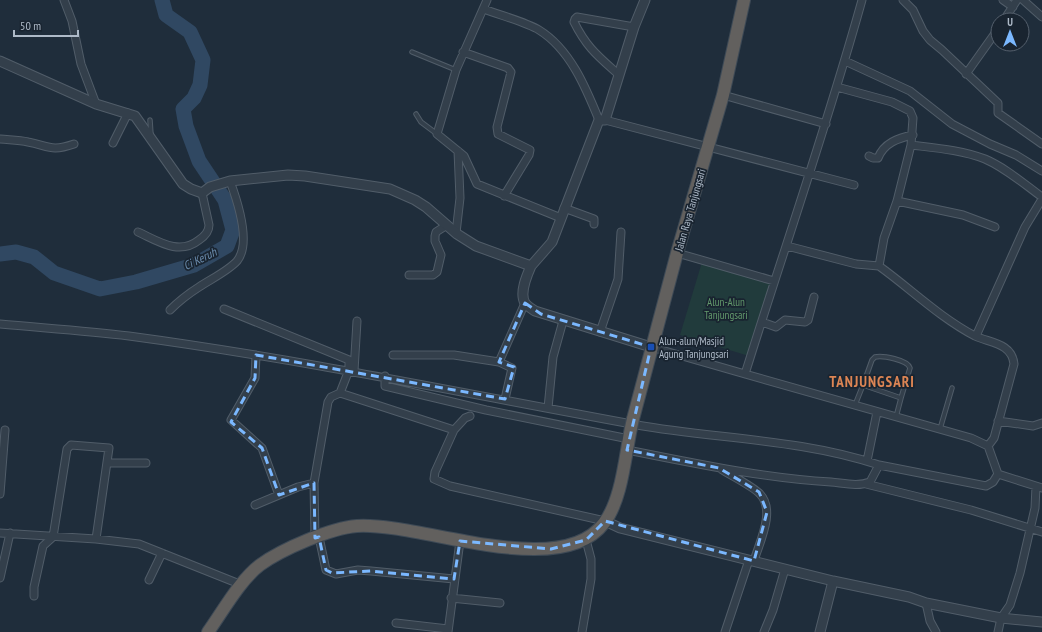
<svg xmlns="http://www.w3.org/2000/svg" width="1042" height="632" font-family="'PT Sans Narrow',sans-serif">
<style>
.green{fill:#213b3c}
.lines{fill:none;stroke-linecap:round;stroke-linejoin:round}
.river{stroke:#304862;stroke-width:15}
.service-casing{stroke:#515d69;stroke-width:5.5}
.minor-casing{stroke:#515d69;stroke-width:9}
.tertiary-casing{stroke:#515d69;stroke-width:11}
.trunk-casing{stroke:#3e4a56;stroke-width:14}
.service{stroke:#333f4b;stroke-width:3.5}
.minor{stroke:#333f4b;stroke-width:7}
.tertiary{stroke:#333f4b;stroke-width:9}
.trunk{stroke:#62605e;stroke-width:12}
.trunk-bridge-casing{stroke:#3e4a56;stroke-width:14;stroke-linecap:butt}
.trunk-bridge{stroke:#62605e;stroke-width:12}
.marked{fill:none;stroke:#7bb8ff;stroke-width:3;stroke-dasharray:8 5;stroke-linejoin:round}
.transit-dot{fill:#1a4fb4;stroke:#192430;stroke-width:1.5}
.labels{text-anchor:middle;stroke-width:3.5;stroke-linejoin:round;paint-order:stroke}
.street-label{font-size:11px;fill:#aebac8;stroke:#192430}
.park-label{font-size:11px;fill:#639a6c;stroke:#192430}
.poi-label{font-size:11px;fill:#aebac8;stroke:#192430;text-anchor:start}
.water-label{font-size:12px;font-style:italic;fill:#6c8dae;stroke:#192430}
.district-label{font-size:15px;font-weight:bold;letter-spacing:1px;fill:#dc8554;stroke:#192430}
</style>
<rect width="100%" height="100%" fill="#1f2d3b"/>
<path class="green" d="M702,262L772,283L749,356L680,335Z"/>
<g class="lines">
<path class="river" d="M0,254L16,252L34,257L54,273L100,289L136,282L194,265L227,246L233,230L225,200L199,161L186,126L183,109L194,98L200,85L203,60L190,32L166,15L162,0"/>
<defs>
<path id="service" d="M412,52L456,70
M416,114L421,122L437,134
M150,120L151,135
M863,385L872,360L875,357C882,355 908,360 910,368L901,398
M855,405L863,385L901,398L896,417
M940,429L952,388"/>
<path id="minor" d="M64,0L72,21L81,64L96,104
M487,0L456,70L437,134L464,156L477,184L561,218
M903,0L913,10L923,31L930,40L942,50L998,103V113L1042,144
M1003,0L1013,7
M1023,0L1042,17
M484,9C499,15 526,22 539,30C570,49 586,88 599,120
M1004,20L1017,0
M463,52L508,68L511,72L497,127L498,134L530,150L529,155L504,196
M845,61L910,91L952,124L990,144L1016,155L1042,171
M966,74L998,29
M619,75C598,56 587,48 574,22L575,19L577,17L634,27
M837,87L892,102L910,111L913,118L911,145C936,148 962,150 985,159C1006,168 1024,184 1042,197
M723,95L826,124
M605,120L854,185
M0,139C9,140 19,140 28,142C49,146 51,152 74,144
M113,143L128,113
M869,156L873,158H878C884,143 898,138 913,135
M897,201L963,215L995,227
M564,208L594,219V224
M138,232C158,241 179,256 199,240C205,236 209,232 209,225L202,193
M456,233L460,198L458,151
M787,246L856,264L879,266L884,238L897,201L911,145
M677,253L774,281
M879,266C911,289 939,317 975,336C990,343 1012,343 1014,364L994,438L988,446
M409,275H433L437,272L441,255L435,241V236L436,232L447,225
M224,309L349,360V370L340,393L331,397L328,402L314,483L315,538
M170,310C179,301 188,294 199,287C211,279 228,271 237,261C252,243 237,200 230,181
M762,322L776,327L785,320L805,322L808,320L814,297
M0,324C43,328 87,331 129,336C300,359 468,394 637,425C717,439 801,439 879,465
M600,332L618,279L621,232
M976,336L1025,227L1042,199
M651,347L745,374C784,249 827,126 862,0
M256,355L255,378L231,420L262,448L279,495
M393,355H454L499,362
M354,371L357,321
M745,374L971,438L988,446L998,474L1042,488
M385,376V386L486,410L629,439
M340,393L454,430L435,472L434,479L450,486L605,521
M505,399L512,368L499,362L525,303
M548,408L553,357L563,321
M998,421L1033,426L1042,423
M454,430L465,418L470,416
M627,450C694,463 762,478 831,482C843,483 858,487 870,482L879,465L986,486L993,482L998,474
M867,461L877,412
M107,463H146
M721,469C730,475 754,487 760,494C776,511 759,543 754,561
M866,484L971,510L1042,532
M0,494L5,430
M255,505L298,487L314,483
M0,533L96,539L139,544L242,585
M319,537L326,570L336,574L358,570L371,571L454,579
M0,578L10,533
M149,580L162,553
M34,596V587L43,546L53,537L67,449L71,445L109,448L96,539
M451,598L500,603
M926,603L930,621L936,632
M396,623L448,629
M448,632L460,541
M582,632L591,579V559L586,540
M725,632L749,560
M764,632L773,610L785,569
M998,632L1001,618L1010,605L1020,573L1035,508L1036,486"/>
<path id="tertiary" d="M0,61L96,104L135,116L183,184L191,189L202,193L210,187L230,181L288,175L305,176L390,189L415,200L426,207L457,234L476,246L531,266C527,275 519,293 525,303C527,306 532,309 535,311L651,347
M531,266L552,242L599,120H605L634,27L645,0
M605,521L620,528L833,581L909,597L926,603L1001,618L1042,622
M820,632L833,581"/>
<path id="trunk" d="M633,419L677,253L723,95L744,0
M208,632C223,611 240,580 260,565C282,549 331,528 357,526C421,522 560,582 604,523C622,500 625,456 631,428"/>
</defs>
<use href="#service" class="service-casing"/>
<use href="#minor" class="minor-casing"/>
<use href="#tertiary" class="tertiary-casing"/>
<use href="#trunk" class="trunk-casing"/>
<use href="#service" class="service"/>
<use href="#minor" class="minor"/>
<use href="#tertiary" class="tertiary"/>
<use href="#trunk" class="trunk"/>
<defs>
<path id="trunk-bridge" d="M631,428L633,419"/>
</defs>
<use href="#trunk-bridge" class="trunk-bridge-casing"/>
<use href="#trunk-bridge" class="trunk-bridge"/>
</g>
<path class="marked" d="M525,303L541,314L651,347L627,450L719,468L759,492L767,512L754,561L605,521L586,540L551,549L460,541L454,579L371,571L332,573L326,570L319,537L315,538L314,483L279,495L262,448L231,422L255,378L256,355L505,399L514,367L499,362Z"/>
<rect class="transit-dot" x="647" y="343" width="8" height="8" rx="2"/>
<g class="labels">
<g class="street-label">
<text transform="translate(690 210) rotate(-74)" y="4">Jalan Raya Tanjungsari</text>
</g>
<g class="park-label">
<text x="726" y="306">Alun-Alun<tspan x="726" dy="13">Tanjungsari</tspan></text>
</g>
<g class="poi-label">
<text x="659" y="345">Alun-alun/Masjid<tspan x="659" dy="13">Agung Tanjungsari</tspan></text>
</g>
<g class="water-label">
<text transform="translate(200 259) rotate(-26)" y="4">Ci Keruh</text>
</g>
<g class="district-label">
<text x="872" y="387">TANJUNGSARI</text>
</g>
</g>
<g transform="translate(1010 32)"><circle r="19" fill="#192430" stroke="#55606d"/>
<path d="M0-3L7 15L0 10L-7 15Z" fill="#7bb8ff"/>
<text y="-6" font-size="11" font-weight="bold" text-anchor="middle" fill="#aebac8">U</text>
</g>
<path d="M14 30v6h64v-6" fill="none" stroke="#aebac8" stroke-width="2"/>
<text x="20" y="30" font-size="12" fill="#aebac8" stroke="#192430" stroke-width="3" paint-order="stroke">50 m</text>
</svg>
